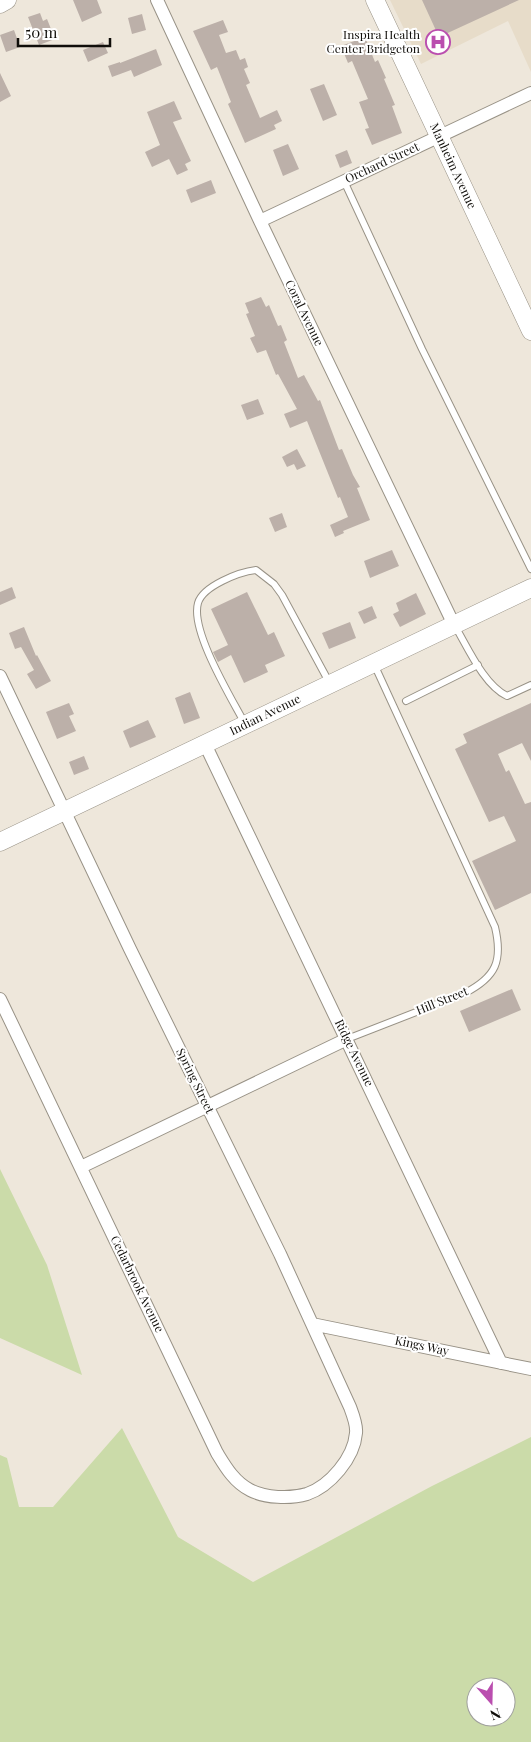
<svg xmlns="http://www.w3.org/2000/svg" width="531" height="1742" font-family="'Playfair Display',serif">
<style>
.built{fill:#e7dcc9}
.green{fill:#cbdba9;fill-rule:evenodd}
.building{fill:#bcb0a9}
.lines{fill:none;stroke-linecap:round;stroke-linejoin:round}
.lane-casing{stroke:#989286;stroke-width:8}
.street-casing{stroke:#989286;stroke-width:14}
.secondary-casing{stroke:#989286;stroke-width:19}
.lane{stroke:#fff;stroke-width:6}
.street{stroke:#fff;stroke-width:12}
.secondary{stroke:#fff;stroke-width:18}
.labels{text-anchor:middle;stroke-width:4;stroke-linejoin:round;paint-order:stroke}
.poi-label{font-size:12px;fill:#100e0a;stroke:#fff;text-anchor:end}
.street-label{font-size:12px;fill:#100e0a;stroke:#fff}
</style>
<rect width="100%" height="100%" fill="#eee7db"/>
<path class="built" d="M390,0H531V72L508,21L421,64Z"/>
<path class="green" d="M0,1169L47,1265L82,1375L0,1338Z
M122,1428L178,1537L253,1582L432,1486L531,1437V1742H0V1455L7,1458L19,1507H53ZM476,1687H506V1717H476Z"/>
<path class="building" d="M73,0H97L102,13L82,22Z
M422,0H519L439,37Z
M40,13L43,21L47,19L55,39L39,45L28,17Z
M142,14L146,30L132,34L128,18Z
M223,20L228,32L219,35L226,53L236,50L240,60L245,58L248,67L244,69L250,83L246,85L260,118L277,110L282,121L274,125L276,129L245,143L228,104L231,102L217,67L211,70L193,31Z
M14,30L20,47L6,52L0,35Z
M365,37L375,62L378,60L386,78L384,79L395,105L392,106L402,133L372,145L365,129L369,128L359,102L368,99L352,61L348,63L341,46Z
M103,42L108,53L88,62L83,50Z
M156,49L162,65L134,77L131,70L112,77L108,66L120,62V63Z
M0,73L11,96L0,102Z
M324,84L337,115L323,121L310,89Z
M174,101L182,119L173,122L191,161L185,164L188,170L177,175L169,159L152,167L145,152L160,145L147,112Z
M288,144L299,169L283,176L273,150Z
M347,150L352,163L340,168L335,155Z
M211,180L216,193L191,203L186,190Z
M261,297L266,307L269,305L278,326L281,325L287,340L284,342L298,378L304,375L318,401L320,400L339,450L342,449L353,475L360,487L357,488L370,520L343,531L344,533L335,537L330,525L348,517L340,497L338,498L307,421L290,428L284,414L297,409L278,374L276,375L266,350L257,353L250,338L255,336L246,314L249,313L245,303Z
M258,399L264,414L247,420L241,405Z
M297,449L306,466L297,470L294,464L287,467L282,457Z
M282,513L287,527L275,532L269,518Z
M392,550L399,566L370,578L364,561Z
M12,587L16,598L0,605V592Z
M247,592L268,635L274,632L285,656L265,665L268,672L244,683L231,655L218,662L213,652L228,645L211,609Z
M416,593L426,614L400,627L393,614L399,611L396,603Z
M372,606L377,618L364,624L358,612Z
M350,622L356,638L329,649L322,633Z
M24,627L36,656L37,655L51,681L36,689L27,674L34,670L21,647L15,649L9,633Z
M190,692L200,718L184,724L175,698Z
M69,703L74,714L69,716L76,731L57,739L46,712Z
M531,703V761L522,743L498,754L506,772L509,770L525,804L531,802V893L495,910L472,861L516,841L504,816L489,822L455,749L467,743L463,734Z
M148,720L156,737L130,748L123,731Z
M84,756L89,769L74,775L69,762Z
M512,989L521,1010L469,1032L460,1011Z"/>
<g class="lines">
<defs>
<path id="lane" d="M344,181L422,349L531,569
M455,626C468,648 484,685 507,696L531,685
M406,701L478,665
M245,724C232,699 190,631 198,603C203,586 239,572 256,570L274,584L282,595L329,682
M347,1039L465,993C496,977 503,961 495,927L374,664"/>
<path id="street" d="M157,0L260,221L454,625
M260,221L531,93
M0,676L130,949L280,1254L350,1407C353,1415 357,1425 356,1433C354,1458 330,1486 307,1494C290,1499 265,1498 250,1490C234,1482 225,1466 217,1453L0,999
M205,744L501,1363
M81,1167L347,1039
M312,1324L531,1369"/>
<path id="secondary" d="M375,0L531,331
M0,4L7,0
M0,842L531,588"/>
</defs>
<use href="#lane" class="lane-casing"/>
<use href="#street" class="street-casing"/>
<use href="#secondary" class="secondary-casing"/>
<use href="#lane" class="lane"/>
<use href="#street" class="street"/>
<use href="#secondary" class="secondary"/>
</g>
<defs>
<symbol id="hospital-ring" viewBox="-11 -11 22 22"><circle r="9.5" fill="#fff" stroke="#ba4eaf" stroke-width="1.5"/><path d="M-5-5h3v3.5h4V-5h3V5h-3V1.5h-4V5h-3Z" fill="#ba4eaf"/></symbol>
</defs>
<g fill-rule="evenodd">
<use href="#hospital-ring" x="424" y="28" width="28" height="28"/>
</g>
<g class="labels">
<g class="poi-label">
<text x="420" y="39">Inspira Health<tspan x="420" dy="14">Center Bridgeton</tspan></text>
</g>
<g class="street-label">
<text transform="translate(382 163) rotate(-25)" y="4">Orchard Street</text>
<text transform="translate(453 166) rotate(65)" y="4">Manheim Avenue</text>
<text transform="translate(304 313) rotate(64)" y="4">Coral Avenue</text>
<text transform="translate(265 715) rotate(-26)" y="4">Indian Avenue</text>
<text transform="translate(442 1001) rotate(-22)" y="4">Hill Street</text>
<text transform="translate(354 1053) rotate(64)" y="4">Ridge Avenue</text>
<text transform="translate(195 1081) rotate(64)" y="4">Spring Street</text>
<text transform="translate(137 1284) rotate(64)" y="4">Cedarbrook Avenue</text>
<text transform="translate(422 1346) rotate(12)" y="4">Kings Way</text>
</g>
</g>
<g transform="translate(491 1702) rotate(160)"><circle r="24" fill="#ffffff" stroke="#9f9f9d"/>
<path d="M0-4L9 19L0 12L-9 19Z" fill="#ba4eaf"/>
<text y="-8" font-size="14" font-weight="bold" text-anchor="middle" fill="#100e0a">N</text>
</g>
<path d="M18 38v8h92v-8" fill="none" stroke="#100e0a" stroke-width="2.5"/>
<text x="25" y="38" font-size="15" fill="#100e0a" stroke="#ffffff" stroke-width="4" paint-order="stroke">50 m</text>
</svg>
